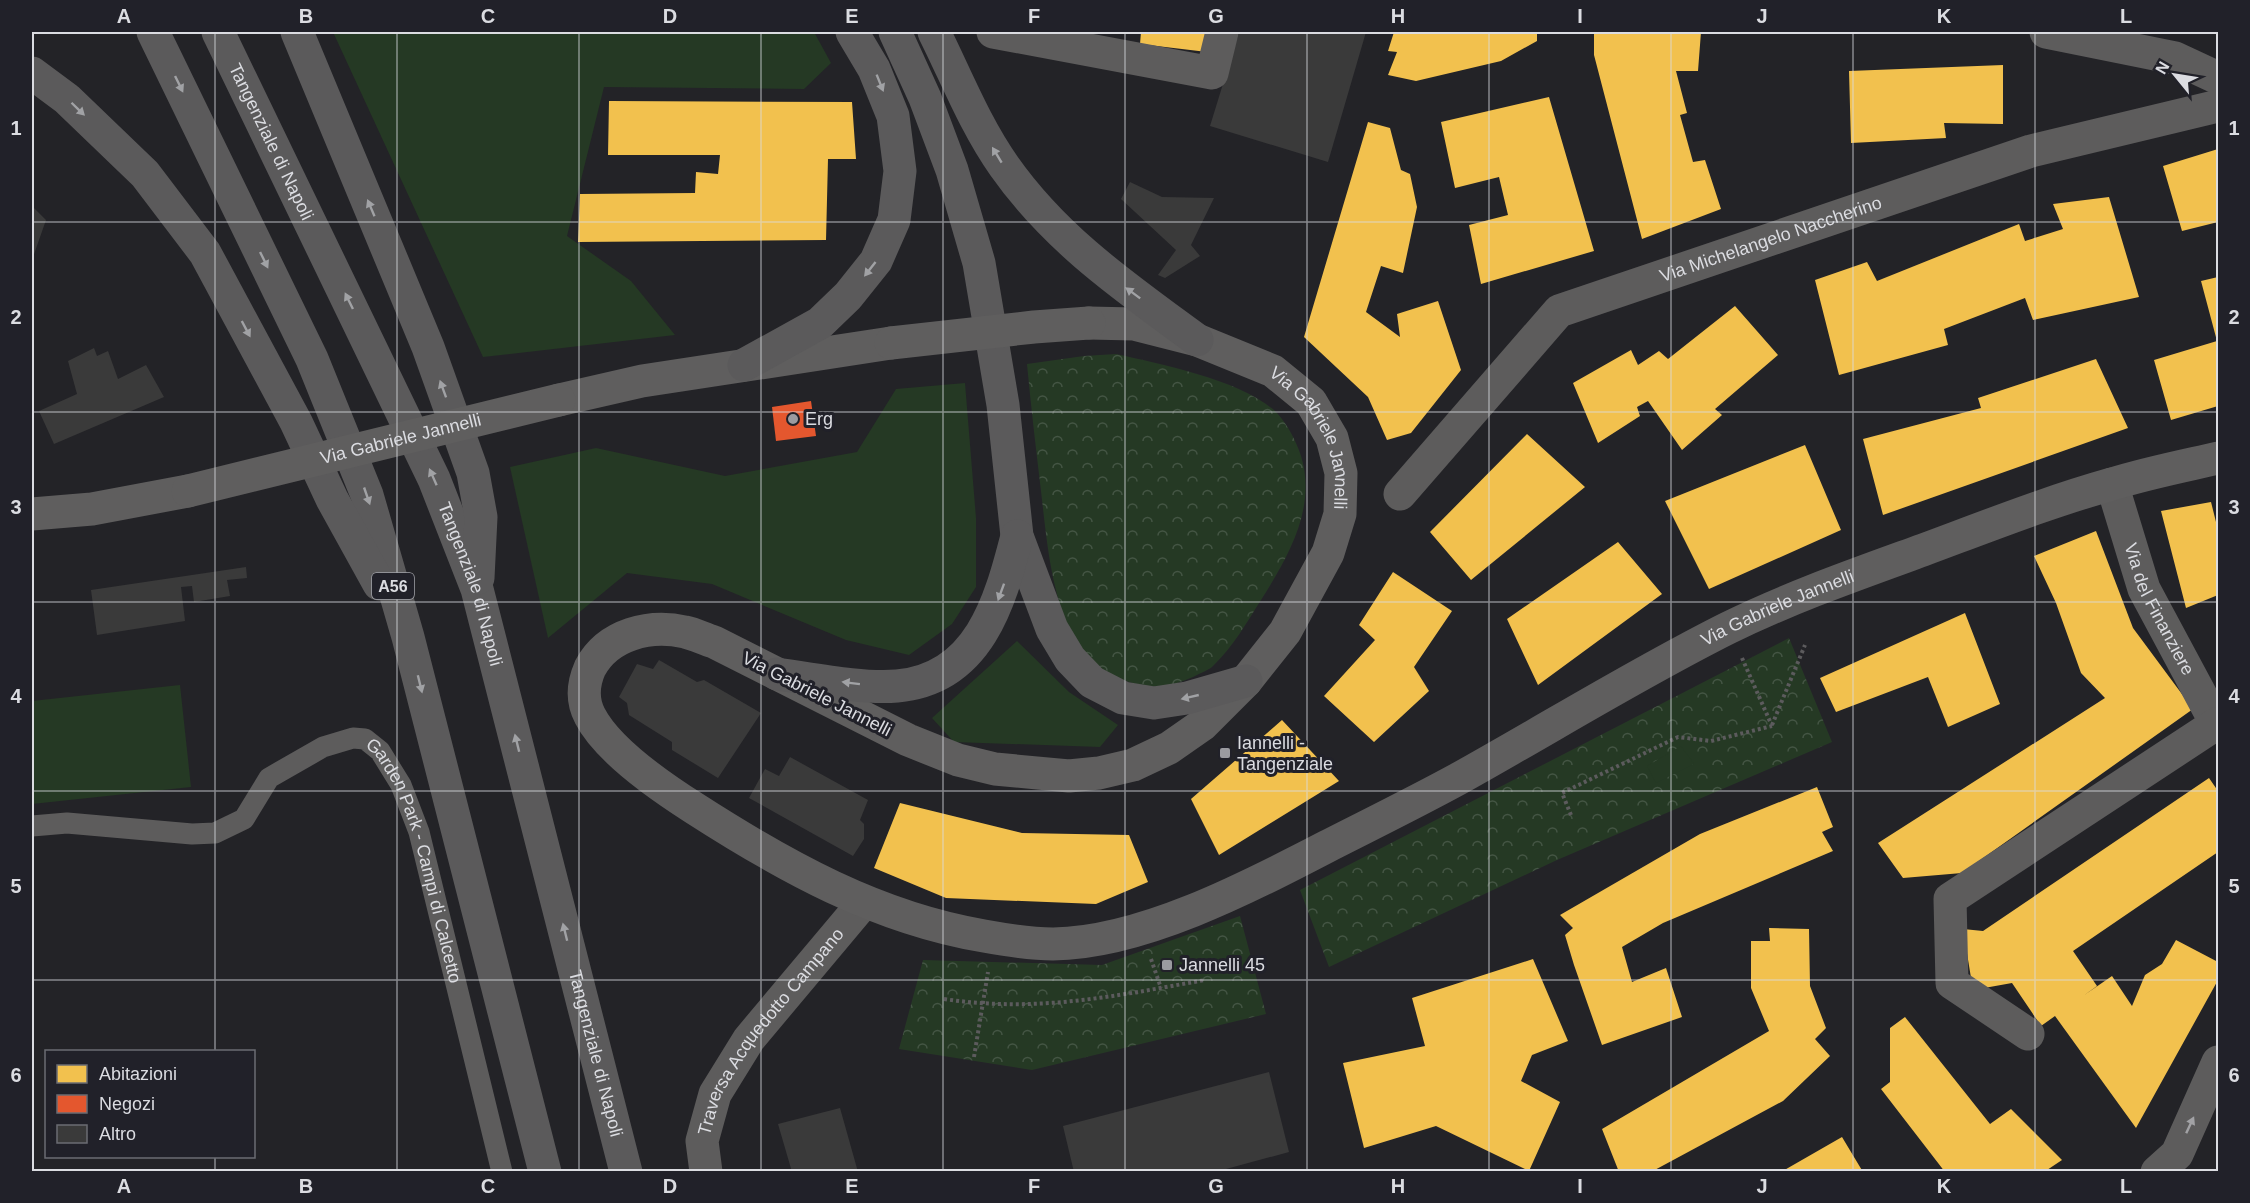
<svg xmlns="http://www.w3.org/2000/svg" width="2250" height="1203" font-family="Helvetica,sans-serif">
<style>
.park{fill:url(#park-crowns)}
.garden{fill:#253924}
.homes{fill:#f2c14e}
.shops{fill:#e4572e}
.building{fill:#3a3a3a}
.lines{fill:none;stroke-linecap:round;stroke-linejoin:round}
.path{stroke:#5c5b5d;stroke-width:4;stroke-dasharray:3 3;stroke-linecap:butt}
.lane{stroke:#5d5c5c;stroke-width:21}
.street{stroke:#5d5c5c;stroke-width:33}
.secondary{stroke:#5f5e5e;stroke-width:33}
.highway{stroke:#5b5a5b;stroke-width:33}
.secondary-bridge{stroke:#5f5e5e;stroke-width:33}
.oneway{fill:#a1a2a5}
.oneway2{fill:#a2a2a5}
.grid{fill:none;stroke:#dbdce1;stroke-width:1.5;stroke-opacity:0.55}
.poi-dot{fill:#9b9ba0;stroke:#212129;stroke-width:2}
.labels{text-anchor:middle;stroke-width:6;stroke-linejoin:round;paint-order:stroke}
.shield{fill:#212129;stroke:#a3a4aa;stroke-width:1.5}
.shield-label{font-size:16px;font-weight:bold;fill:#dbdce1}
.street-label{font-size:18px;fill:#dbdce1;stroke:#212129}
.poi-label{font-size:18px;fill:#dbdce1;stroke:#212129;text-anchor:start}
.neatline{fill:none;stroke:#dbdce1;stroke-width:2}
.grid-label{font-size:20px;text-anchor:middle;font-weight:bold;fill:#dbdce1}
</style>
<defs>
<pattern id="park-crowns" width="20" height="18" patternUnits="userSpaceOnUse" patternTransform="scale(1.5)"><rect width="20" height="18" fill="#253924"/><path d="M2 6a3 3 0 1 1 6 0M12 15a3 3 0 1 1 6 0" fill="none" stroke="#454"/></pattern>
</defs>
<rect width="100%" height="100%" fill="#232327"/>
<path class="park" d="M1116,354C1161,364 1245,381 1277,413C1288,425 1296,441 1301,456C1317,508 1288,557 1261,600C1247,622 1233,647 1213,666C1209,670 1202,672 1197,675C1187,680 1171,686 1159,687C1130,687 1091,670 1077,645C1051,598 1047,542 1041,491C1036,449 1031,407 1027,364L1084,356Z
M1789,638L1832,742L1557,860L1329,967L1300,890Z
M1240,916L1266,1014L1032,1070L899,1049L923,960L1102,965Z"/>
<path class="garden" d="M333,32H814L831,63L804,89L604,87L567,236L631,281L675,335L483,357Z
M965,383L976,518V587L952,624L909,655L846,640L712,584L627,573L548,638L510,467L596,448L725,476L857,452L896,389Z
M1017,641L1069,692L1118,725L1100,747L954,742L932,718Z
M180,685L191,787L32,804V701Z
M1681,746L1694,764L1656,783L1647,766Z"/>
<path class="homes" d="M1141,32H1210L1207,52L1140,44Z
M1394,32H1537V41L1501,61L1416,81L1388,75L1397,52L1388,51Z
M1594,32H1701L1698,71H1676L1687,113L1680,115L1693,162L1705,160L1721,209L1642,239L1594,55Z
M2003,65V124L1944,123L1946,138L1851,143L1849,71Z
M1549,97L1594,251L1481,284L1469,225L1508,215L1499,177L1455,188L1441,122Z
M609,101L852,102L856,159H828L826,240L578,242L580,194L695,193L696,172L718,174L720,155H608Z
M1368,122L1390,128L1401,170L1410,174L1417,207L1403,273L1381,266L1366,312L1400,337L1397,314L1438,301L1461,370L1411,433L1387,440L1368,397L1304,337Z
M2218,149V222L2182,231L2163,166Z
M2109,197L2139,297L2033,320L2025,298L1944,329L1948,345L1839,375L1815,280L1867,262L1877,281L2019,224L2025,241L2063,229L2053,204Z
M2218,277V406L2171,420L2154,360L2217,341L2201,281Z
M1735,306L1778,355L1715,409L1722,415L1682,450L1648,401L1637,407L1640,416L1598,443L1573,383L1631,350L1638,365L1659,351L1668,359Z
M2096,359L2128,428L1883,515L1863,439L1981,408L1978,398Z
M1527,434L1585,487L1471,580L1430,532Z
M1805,445L1841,530L1709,589L1665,501Z
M2211,502L2218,530V595L2186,608L2161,511Z
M2096,531L2133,628L2193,709L1962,873L1903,878L1878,843L2105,698L2081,673L2056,603L2034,556Z
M1618,542L1662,594L1538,685L1507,619Z
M1393,572L1452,611L1414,667L1429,691L1374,742L1324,696L1375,640L1359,625Z
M1965,613L2000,704L1948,727L1928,677L1836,712L1820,678Z
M1282,720L1339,781L1219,855L1191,799Z
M2209,778L2218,791V852L2073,951L2097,986L2083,996L2112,976L2132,1006L2145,975L2162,964L2176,940L2218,962V980L2136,1128L2055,1016L2041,1026L2012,983L1973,990L1963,929L1983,931Z
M1817,787L1833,827L1822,832L1833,851L1663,923L1622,947L1632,982L1666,968L1682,1017L1602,1045L1574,965L1565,935L1573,928L1560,915L1700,834Z
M900,803L1022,833L1129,835L1148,882L1096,904L946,898L874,868Z
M1769,928L1809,929L1810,986L1826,1028L1815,1039L1830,1056L1783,1101L1651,1172H1619L1602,1129L1769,1031L1751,988V941H1770Z
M1533,959L1568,1041L1532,1055L1521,1081L1560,1102L1529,1171L1436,1126L1364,1148L1343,1063L1425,1046L1412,998Z
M1905,1017L1990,1124L2011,1109L2062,1160L2044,1172H1945L1881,1089L1890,1082V1028Z
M1842,1137L1863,1172H1781Z"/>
<path class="shops" d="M811,401L816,436L776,441L772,407Z"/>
<path class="building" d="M1239,32H1366L1328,162L1210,126Z
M1130,182L1162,197L1214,198L1191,245L1200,256L1165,278L1158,275L1176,250L1121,199Z
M32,206L46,220L32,260Z
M94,348L97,356L108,351L118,379L146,365L164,397L54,444L39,411L77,394L68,361Z
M246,567L247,578L227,580L230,596L194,602L192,586L181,587L185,621L97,635L91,590Z
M659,660L697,682L704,680L761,713L718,778L672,750V742L629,715L627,703L619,697L637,664L653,669Z
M790,757L868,800L860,820L864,824V839L853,856L749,798L765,769L779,776Z
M1269,1072L1289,1152L1215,1172H1074L1063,1126Z
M840,1108L858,1172H792L778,1124Z"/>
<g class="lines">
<path class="path" d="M1742,658L1772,726
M1772,725L1805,645
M1571,815L1562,793L1678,737L1711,741L1772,726
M1151,959L1161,988
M944,999C1037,1013 1115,996 1205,980
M974,1057L988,972"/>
<path class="lane" id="s1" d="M32,826L67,823L192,834L215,833L244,819L269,778L323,747L353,738L365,739L380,751L401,785L419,832L502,1172"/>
<g class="street">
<path d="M993,32L1212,73L1222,32"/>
<path d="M2046,32L2175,58L2218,78"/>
<path id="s2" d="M2112,484L2144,589L2218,727"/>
<path id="s3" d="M1400,494L1559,311L2031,151L2218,106"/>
<path d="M2028,1034L1952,983L1950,899L2216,724"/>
<path id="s4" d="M706,1172L702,1141L715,1094L749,1039L864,902"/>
<path d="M2157,1172L2177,1154L2218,1062"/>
</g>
<g class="secondary">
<path id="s5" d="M1089,323L1134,324L1197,340L1273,371L1311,402L1332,438L1341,473L1340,514L1328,553L1285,632L1246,681L1202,725L1169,748L1133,765L1099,773L1069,776L995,769L958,760L908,740L714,642C704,639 695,634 685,632C650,624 608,634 590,668C583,684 582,701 590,716C608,751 661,787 694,808C784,866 877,918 984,936C1006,940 1031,944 1053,944C1141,943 1247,888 1324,848C1369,825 1414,803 1458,779C1548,729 1636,674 1728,628C1791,597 1857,574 1923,550C1985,527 2048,502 2112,484C2147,473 2183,466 2218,458"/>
<path d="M559,400L642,381L891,343"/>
<path d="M32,514L92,509L188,491"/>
</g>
<g class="highway">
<path d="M153,32L312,359L367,495L408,637L545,1172"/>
<path id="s6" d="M218,32L434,479L477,589L626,1172"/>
<path d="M297,32L428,347L473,473L481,517L478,578"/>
<path d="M895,32L925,98L952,170L979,263L1003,405L1017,536L1052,629L1070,659L1092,682L1123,698L1154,703L1187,698L1246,681"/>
<path d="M934,32C956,76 975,125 1004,166C1056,240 1125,287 1197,340"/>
<path d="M32,73L67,99L145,174L205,253L296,422L332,499L379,584"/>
<path d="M744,365L820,323L848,296L876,261L894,220L900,171L893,116L874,69L852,32"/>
<path d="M777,674C813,679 862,689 897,686C979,679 1000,602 1017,536"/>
</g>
<g class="secondary-bridge">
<path d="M891,343L1034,327L1089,323"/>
<path id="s7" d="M188,491L559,400"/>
</g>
</g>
<defs><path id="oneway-solid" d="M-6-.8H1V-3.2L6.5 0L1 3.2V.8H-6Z" transform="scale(1.5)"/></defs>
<g class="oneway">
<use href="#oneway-solid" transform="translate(880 83) rotate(68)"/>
<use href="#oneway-solid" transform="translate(179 84) rotate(64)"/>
<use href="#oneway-solid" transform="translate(78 109) rotate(44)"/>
<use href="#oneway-solid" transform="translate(997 155) rotate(-121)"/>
<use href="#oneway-solid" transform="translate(371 208) rotate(-113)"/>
<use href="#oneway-solid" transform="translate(264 260) rotate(64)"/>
<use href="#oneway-solid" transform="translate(870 269) rotate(128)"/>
<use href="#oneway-solid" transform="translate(1133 293) rotate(-143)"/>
<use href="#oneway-solid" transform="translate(349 301) rotate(-116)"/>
<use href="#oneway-solid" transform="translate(246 329) rotate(62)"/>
<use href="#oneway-solid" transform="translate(443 389) rotate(-110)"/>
<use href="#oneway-solid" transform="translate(433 477) rotate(-114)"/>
<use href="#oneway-solid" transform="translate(367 496) rotate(71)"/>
<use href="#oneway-solid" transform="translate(1001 592) rotate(110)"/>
<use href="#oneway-solid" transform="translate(851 683) rotate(-173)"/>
<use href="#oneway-solid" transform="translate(420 684) rotate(76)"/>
<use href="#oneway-solid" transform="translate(1190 697) rotate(167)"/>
<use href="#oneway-solid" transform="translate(517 743) rotate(-104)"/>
<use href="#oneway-solid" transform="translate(565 932) rotate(-104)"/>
</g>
<use class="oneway2" href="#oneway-solid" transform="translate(2190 1125) rotate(-65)"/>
<path class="grid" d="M215,32V1052M397,32V1172M579,32V1172M761,32V1172M943,32V1172M1125,32V1172M1307,32V1172M1489,32V1172M1671,32V1172M1853,32V1172M2035,32V1172M32,222H2218M32,412H2218M32,602H2218M32,791H2218M32,980H2218M215,1156V1172"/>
<g class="poi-dot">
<circle cx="793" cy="419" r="6"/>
<rect x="1219" y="747" width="12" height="12" rx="3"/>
<rect x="1161" y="959" width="12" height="12" rx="3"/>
</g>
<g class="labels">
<rect class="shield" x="372" y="573" width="42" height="26" rx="4.5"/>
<g class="shield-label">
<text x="393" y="592">A56</text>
</g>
<g class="street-label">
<text dy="6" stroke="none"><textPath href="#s6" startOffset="122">Tangenziale di Napoli</textPath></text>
<text dy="6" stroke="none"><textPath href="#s3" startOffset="466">Via Michelangelo Naccherino</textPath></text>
<text dy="6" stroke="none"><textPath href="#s7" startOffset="219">Via Gabriele Jannelli</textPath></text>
<text dy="6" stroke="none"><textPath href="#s5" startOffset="273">Via Gabriele Jannelli</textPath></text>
<text dy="6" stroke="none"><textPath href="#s6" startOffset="608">Tangenziale di Napoli</textPath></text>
<text dy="6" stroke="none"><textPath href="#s2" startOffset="134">Via del Finanziere</textPath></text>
<text dy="6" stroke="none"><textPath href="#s5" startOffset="2666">Via Gabriele Jannelli</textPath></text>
<text transform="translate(817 694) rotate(27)" y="6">Via Gabriele Jannelli</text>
<text dy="6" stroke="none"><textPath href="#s1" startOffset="504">Garden Park - Campi di Calcetto</textPath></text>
<text dy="6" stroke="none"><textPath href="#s4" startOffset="162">Traversa Acquedotto Campano</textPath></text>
<text dy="6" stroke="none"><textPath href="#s6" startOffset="1094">Tangenziale di Napoli</textPath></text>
</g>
<g class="poi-label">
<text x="805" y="425">Erg</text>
<text x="1237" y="749">Iannelli -<tspan x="1237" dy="21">Tangenziale</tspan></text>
<text x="1179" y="971">Jannelli 45</text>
</g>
</g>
<rect width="2250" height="1203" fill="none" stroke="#212129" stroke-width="66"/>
<rect x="45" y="1050" width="210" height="108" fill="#212129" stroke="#6b6c73" stroke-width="1.5"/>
<rect x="57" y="1065" width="30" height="18" fill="#f2c14e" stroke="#6b6c73" stroke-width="1.5"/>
<text x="99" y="1080" font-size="18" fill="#dbdce1">Abitazioni</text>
<rect x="57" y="1095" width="30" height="18" fill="#e4572e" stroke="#6b6c73" stroke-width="1.5"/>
<text x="99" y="1110" font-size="18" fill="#dbdce1">Negozi</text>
<rect x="57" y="1125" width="30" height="18" fill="#3a3a3a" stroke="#6b6c73" stroke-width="1.5"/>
<text x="99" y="1140" font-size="18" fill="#dbdce1">Altro</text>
<g transform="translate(2175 75) rotate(300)" stroke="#212129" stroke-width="4.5" paint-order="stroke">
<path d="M0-4.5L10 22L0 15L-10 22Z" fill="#dbdce1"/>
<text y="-9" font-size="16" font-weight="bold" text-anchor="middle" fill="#dbdce1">N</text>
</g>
<rect x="33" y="33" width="2184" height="1137" class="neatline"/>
<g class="grid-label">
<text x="124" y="23">A</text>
<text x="306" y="23">B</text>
<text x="488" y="23">C</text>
<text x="670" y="23">D</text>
<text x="852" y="23">E</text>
<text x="1034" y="23">F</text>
<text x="1216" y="23">G</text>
<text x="1398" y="23">H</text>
<text x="1580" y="23">I</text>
<text x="1762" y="23">J</text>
<text x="1944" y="23">K</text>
<text x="2126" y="23">L</text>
<text x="16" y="135">1</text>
<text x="2234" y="135">1</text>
<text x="16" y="324">2</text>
<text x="2234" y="324">2</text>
<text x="16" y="514">3</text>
<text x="2234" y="514">3</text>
<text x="16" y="703">4</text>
<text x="2234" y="703">4</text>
<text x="16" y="893">5</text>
<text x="2234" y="893">5</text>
<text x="16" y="1082">6</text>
<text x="2234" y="1082">6</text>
<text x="124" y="1193">A</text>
<text x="306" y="1193">B</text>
<text x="488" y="1193">C</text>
<text x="670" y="1193">D</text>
<text x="852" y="1193">E</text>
<text x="1034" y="1193">F</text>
<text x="1216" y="1193">G</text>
<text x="1398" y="1193">H</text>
<text x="1580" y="1193">I</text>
<text x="1762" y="1193">J</text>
<text x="1944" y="1193">K</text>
<text x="2126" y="1193">L</text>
</g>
</svg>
